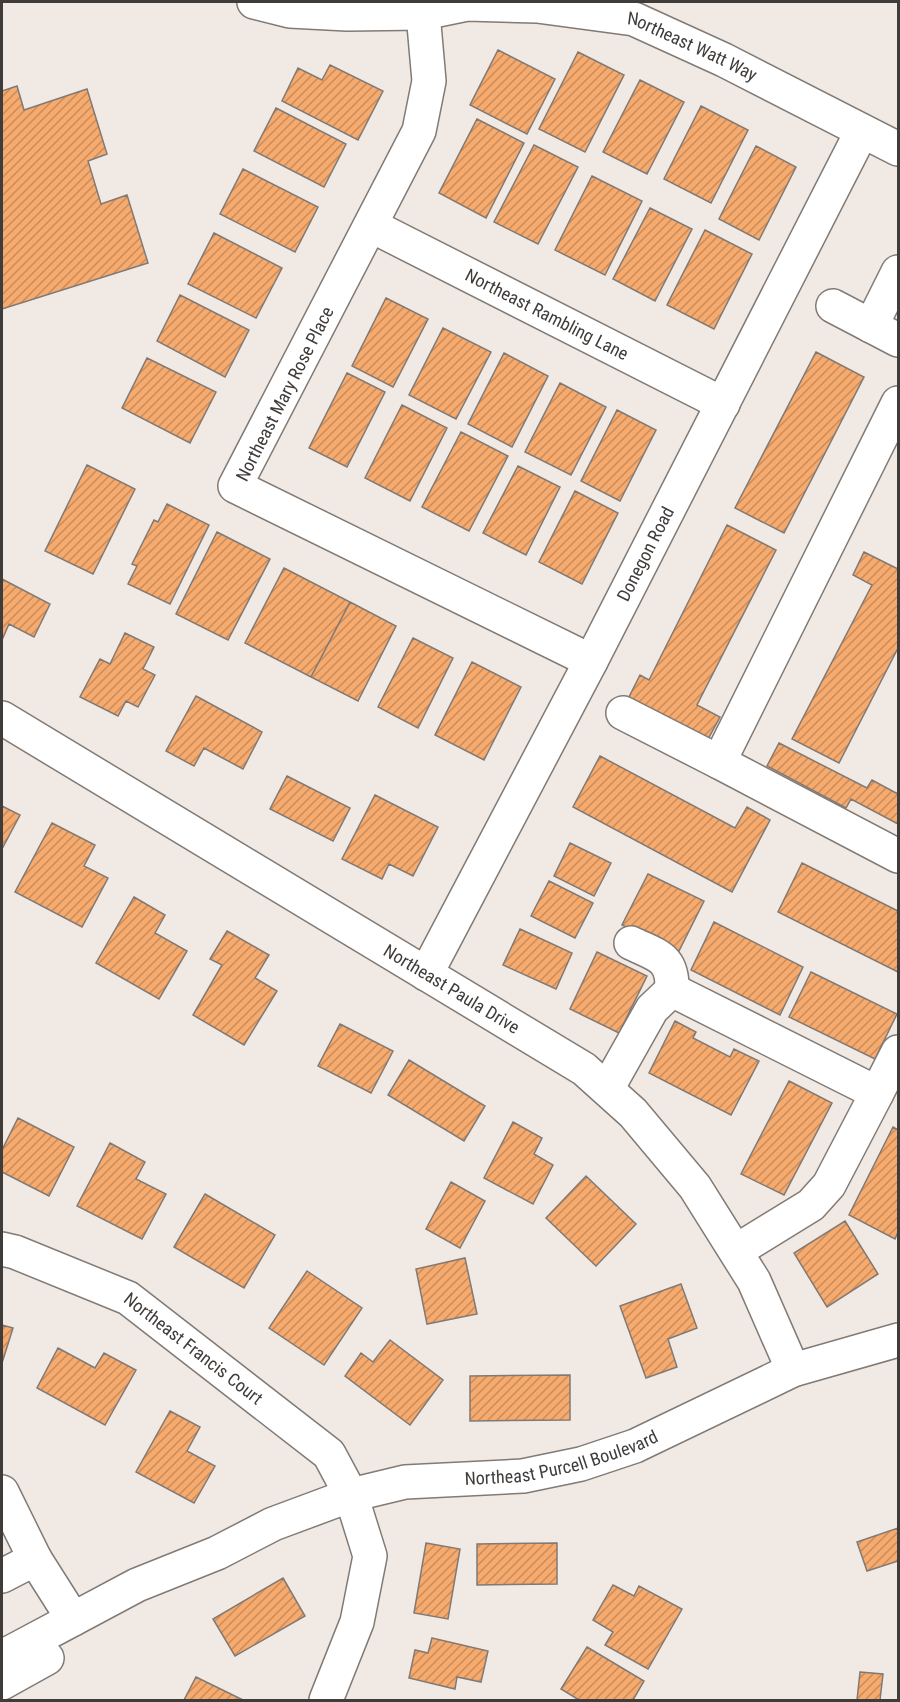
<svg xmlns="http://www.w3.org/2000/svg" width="900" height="1702" font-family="'Roboto Condensed',sans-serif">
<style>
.building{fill:url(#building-hatch);stroke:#807974;stroke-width:1.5}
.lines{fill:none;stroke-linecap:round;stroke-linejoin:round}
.minor-casing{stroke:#817a75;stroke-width:36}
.minor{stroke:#fff;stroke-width:33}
.labels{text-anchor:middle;stroke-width:4.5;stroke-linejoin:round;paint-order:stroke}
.street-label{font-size:18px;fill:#3f3c3a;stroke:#fff}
</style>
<defs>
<pattern id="building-hatch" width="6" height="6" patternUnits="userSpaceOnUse" patternTransform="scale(1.5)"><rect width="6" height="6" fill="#f7aa6e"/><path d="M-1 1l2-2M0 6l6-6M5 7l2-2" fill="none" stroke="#c98c5b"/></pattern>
</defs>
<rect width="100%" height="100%" fill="#f1eae4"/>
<path class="building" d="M498,50L555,79L527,134L470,105Z
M578,52L624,75L585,152L539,129Z
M330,65L383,91L358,140L282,101L298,68L322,80Z
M640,80L684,102L647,174L603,152Z
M17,86L24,110L87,89L107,154L88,161L101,204L127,195L148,263L2,309V91Z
M701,106L748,130L711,203L664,179Z
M276,108L346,144L324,187L254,151Z
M477,119L524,143L486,218L439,193Z
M534,145L578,167L538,244L494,222Z
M756,146L796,167L759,240L719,219Z
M243,169L318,207L295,252L220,214Z
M592,176L642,201L605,275L555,250Z
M650,208L692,229L655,301L613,279Z
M705,230L752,254L714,329L667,305Z
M214,233L282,268L256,318L188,284Z
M180,295L249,330L225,377L157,341Z
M386,298L428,319L393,387L352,366Z
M443,328L491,352L456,419L409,395Z
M816,352L864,377L784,533L735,508Z
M504,353L548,376L512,447L468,424Z
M147,358L216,392L190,443L122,408Z
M347,373L385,392L347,467L309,448Z
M560,383L606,407L571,475L525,452Z
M402,405L447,428L410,501L365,478Z
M617,410L656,430L620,501L581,481Z
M461,432L508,456L469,531L422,507Z
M87,465L135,489L93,574L45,551Z
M518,466L560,487L526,555L483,533Z
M575,491L618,513L582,584L539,562Z
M167,504L209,525L170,604L128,584L137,566L132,564L154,520L158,522Z
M727,525L776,550L697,705L720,717L707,741L627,701L640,675L649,680Z
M217,532L270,559L228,640L176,614Z
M864,552L898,569V648L839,763L792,739L872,585L853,575Z
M284,568L350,602L311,677L245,643Z
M2,579L50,604L34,637L9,624L2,640Z
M350,602L396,626L358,701L311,677Z
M125,633L154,647L143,669L155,675L138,707L126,701L118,716L80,697L100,659L110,664Z
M413,638L453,658L418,728L378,707Z
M472,662L521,687L484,760L435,735Z
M196,696L262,732L243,769L204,748L194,766L166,751Z
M779,743L867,788L872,780L898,794V824L851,799L846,808L767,766Z
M600,756L735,828L747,807L770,820L732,892L573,807Z
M287,776L350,808L333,841L270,809Z
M375,795L438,827L413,876L389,864L382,879L342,859Z
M2,806L20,815L2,849Z
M52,823L95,845L84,866L108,878L82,927L15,892Z
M570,843L611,863L594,896L554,876Z
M802,863L898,911V972L778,912Z
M648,874L704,901L678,953L622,925Z
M549,881L593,903L575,938L531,916Z
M134,897L165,915L155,933L187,951L159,999L96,963Z
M714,922L803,967L780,1015L691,970Z
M520,929L572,953L556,989L503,965Z
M227,931L269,955L255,978L277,991L244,1045L193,1015L222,965L210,959Z
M597,952L647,976L619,1033L570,1009Z
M811,972L897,1014L875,1059L789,1017Z
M675,1021L696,1032L693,1038L730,1057L734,1049L759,1061L731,1115L649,1073Z
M340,1024L393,1051L371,1093L318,1066Z
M409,1060L485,1106L464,1141L388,1095Z
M789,1081L832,1103L784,1195L741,1174Z
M18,1118L74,1147L49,1196L2,1172V1150Z
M513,1122L542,1138L534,1154L553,1165L533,1204L484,1178Z
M893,1127L898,1130V1232L895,1239L849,1215Z
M110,1143L145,1162L136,1179L166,1194L142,1239L77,1206Z
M586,1176L636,1224L596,1266L546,1218Z
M451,1182L485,1201L460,1248L426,1229Z
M205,1194L275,1235L244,1288L174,1247Z
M845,1221L878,1274L827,1307L794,1253Z
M465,1258L477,1314L427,1324L416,1269Z
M307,1271L362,1308L324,1365L269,1328Z
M681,1284L697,1328L668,1339L677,1367L646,1378L620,1306Z
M2,1325L13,1328L2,1363Z
M390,1340L443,1380L410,1425L345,1376L361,1353L373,1362Z
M58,1348L95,1368L104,1353L136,1370L105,1425L37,1388Z
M570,1375V1420L470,1421V1376Z
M170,1411L200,1427L187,1451L215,1466L194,1503L136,1472Z
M898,1528V1561L867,1571L857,1542Z
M426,1543L460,1549L448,1619L414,1613Z
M557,1543V1584L477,1585V1544Z
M283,1578L305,1616L235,1656L213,1619Z
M613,1585L634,1596L639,1586L682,1609L648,1669L605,1645L613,1632L593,1620Z
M432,1638L488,1651L481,1682L457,1677L455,1689L409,1678L415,1650L428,1653Z
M587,1647L644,1681L633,1700H579L561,1689Z
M860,1672L883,1674L880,1700H857Z
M196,1677L243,1700H184Z"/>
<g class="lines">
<defs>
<g id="minor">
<path id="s1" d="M254,2L290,11L347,14L423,13L467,4L537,6L634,19L724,60L898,149"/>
<path d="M422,2L429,81L419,131L235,486L591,661"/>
<path id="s2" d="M372,226L723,404"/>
<path d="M833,306L898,340"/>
<path d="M871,326L898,272"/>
<path d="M623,713L719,762L898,403"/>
<path id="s3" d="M2,718L584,1069L633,1113L695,1187L754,1281L793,1370"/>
<path d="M719,762L898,856"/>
<path d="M631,943C658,956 673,957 672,990"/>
<path id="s4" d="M426,974L591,661L862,131"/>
<path d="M607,1089L652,1009L672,990L877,1093L829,1185L811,1205L736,1251"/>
<path d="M877,1093L898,1052"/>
<path id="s5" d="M2,1249L15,1252L128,1298L329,1454L351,1495L370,1556L357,1622L326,1700"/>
<path d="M2,1492L35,1559"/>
<path d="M2,1576L35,1559L73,1619"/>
<path id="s6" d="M2,1657L137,1585L217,1553L273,1524L351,1495L405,1482L523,1476L581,1464L635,1446L793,1370L898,1340"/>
<path d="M2,1683L47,1658"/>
</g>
</defs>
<use href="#minor" class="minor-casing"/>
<use href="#minor" class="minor"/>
</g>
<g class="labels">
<g class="street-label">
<text dy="6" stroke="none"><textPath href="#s1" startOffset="447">Northeast Watt Way</textPath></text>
<text dy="6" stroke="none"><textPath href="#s2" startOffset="196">Northeast Rambling Lane</textPath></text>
<text transform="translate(285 394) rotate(-63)" y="6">Northeast Mary Rose Place</text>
<text dy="6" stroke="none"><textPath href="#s4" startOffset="474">Donegon Road</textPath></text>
<text dy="6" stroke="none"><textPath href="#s3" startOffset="525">Northeast Paula Drive</textPath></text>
<text dy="6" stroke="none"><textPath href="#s5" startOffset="218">Northeast Francis Court</textPath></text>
<text dy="6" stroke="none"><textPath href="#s6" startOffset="600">Northeast Purcell Boulevard</textPath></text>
</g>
</g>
<rect width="900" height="1702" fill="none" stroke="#3f3c3a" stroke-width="6"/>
</svg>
